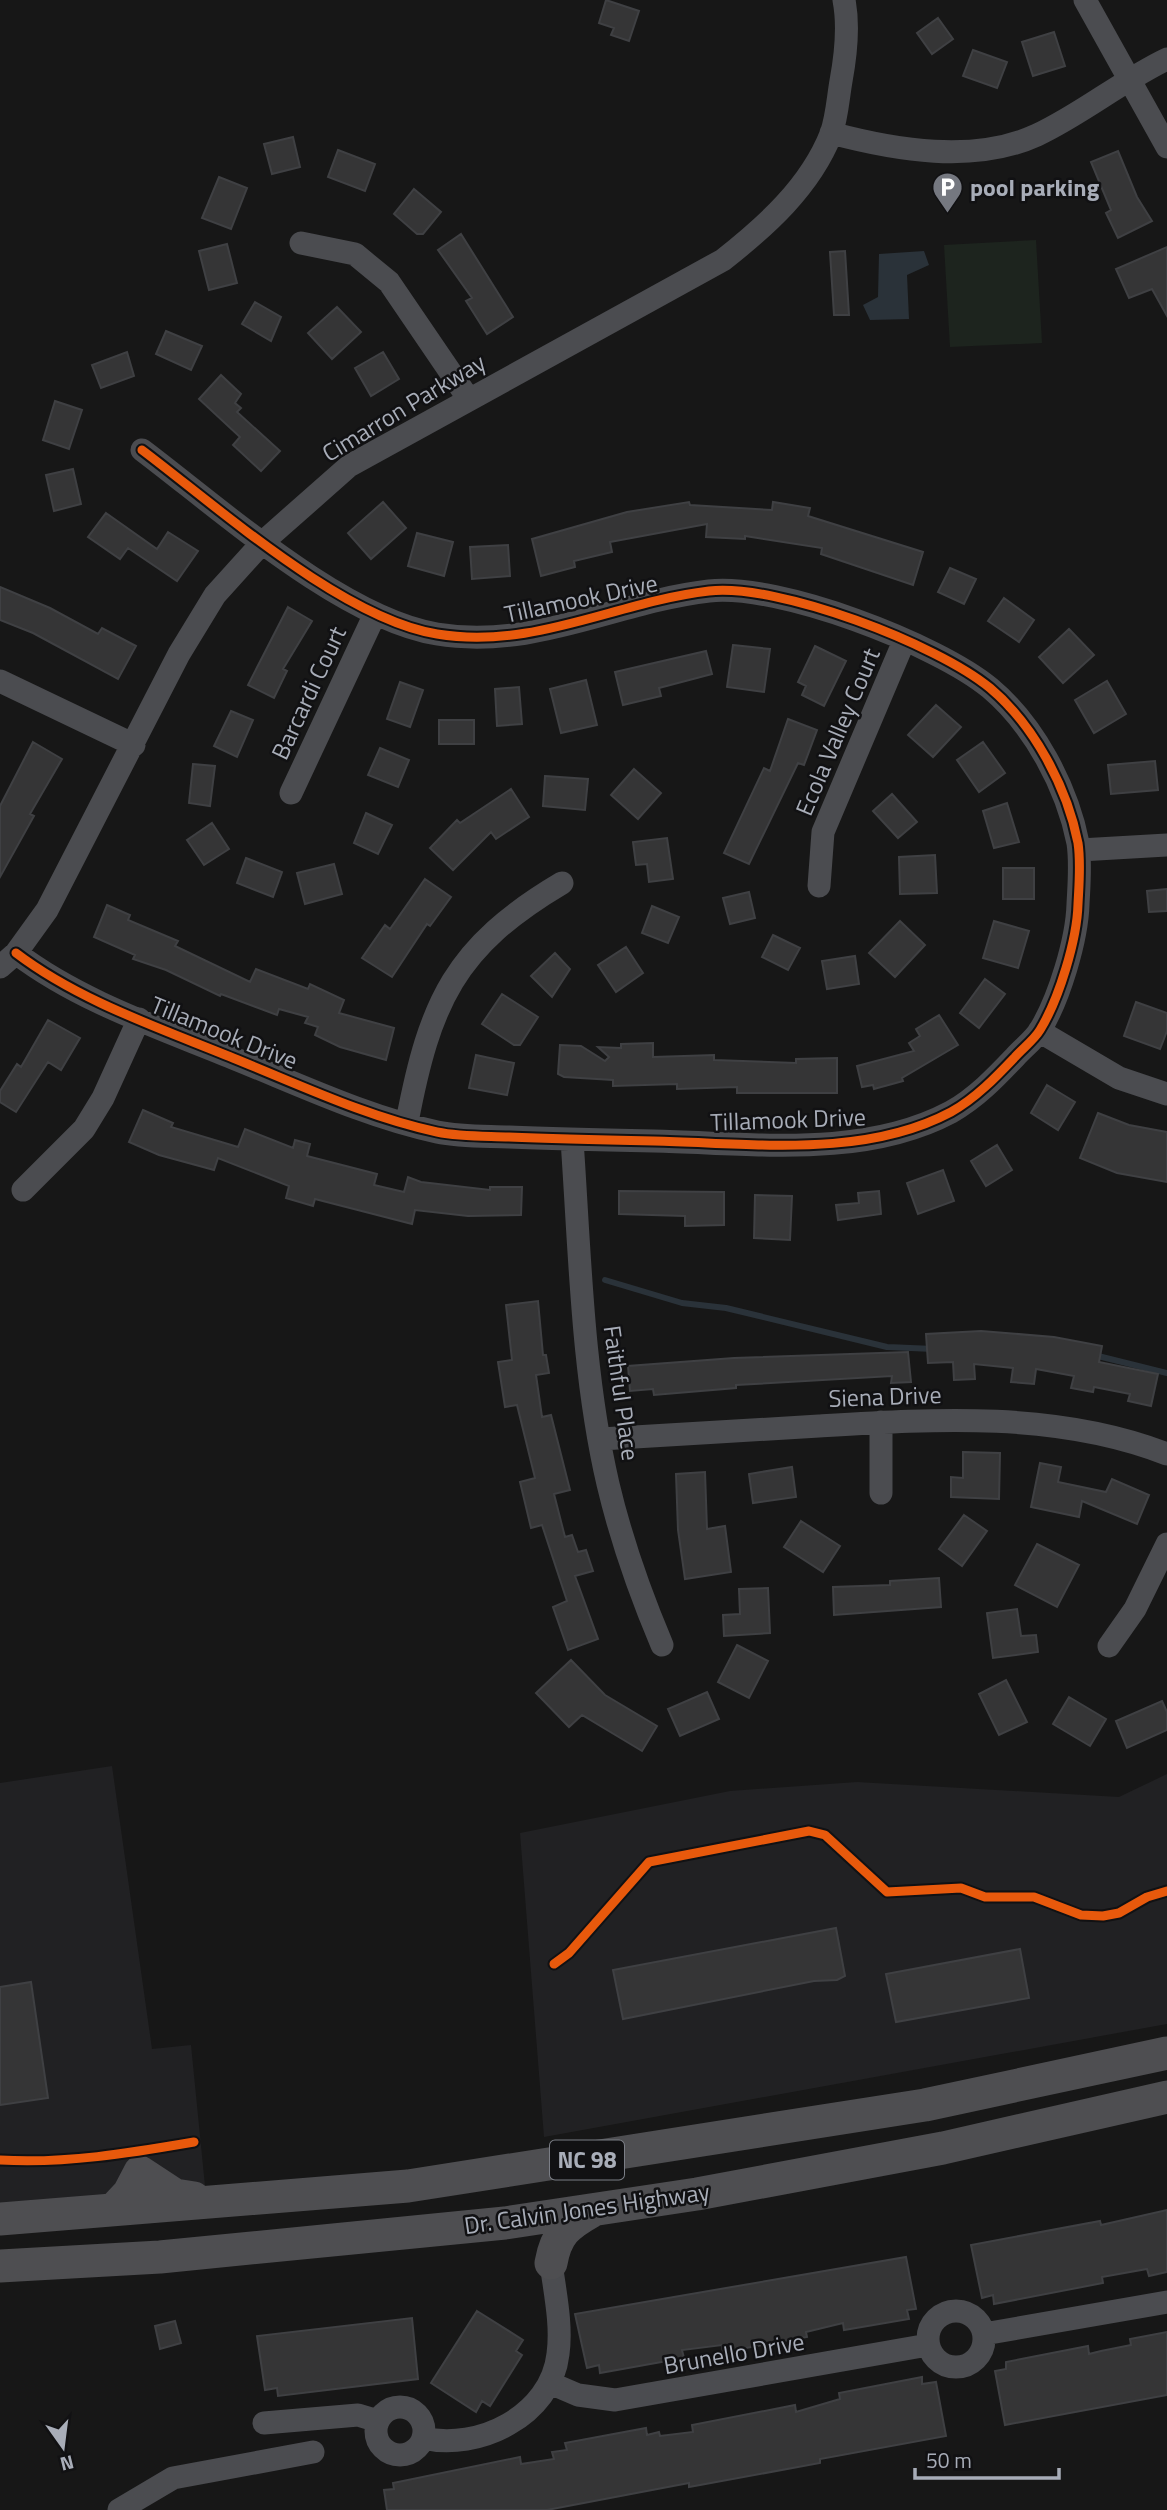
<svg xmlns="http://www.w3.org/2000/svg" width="1167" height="2510" font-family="'Titillium Web',sans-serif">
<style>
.built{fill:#212123}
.green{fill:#1d241e}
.water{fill:#2a3239}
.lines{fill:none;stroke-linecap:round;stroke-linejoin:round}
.stream{stroke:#2a3239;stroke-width:6}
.building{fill:#353536;stroke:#3f4043;stroke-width:2}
.minor{stroke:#4b4c50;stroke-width:23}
.highway{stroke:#4e4e51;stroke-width:33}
.cycleway-casing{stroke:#111113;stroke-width:13}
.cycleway{stroke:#e8590c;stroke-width:9}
.labels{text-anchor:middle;stroke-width:5;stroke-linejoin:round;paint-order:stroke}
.shield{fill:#111113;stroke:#7b7e86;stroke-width:2}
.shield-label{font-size:23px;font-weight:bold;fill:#a8adb8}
.poi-label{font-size:24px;font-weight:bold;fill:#a8adb8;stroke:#111113;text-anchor:start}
.street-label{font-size:24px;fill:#a8adb8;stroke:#111113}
</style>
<rect width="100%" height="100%" fill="#171717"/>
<path class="built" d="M112,1766L152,2049L191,2045L205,2186L0,2211V1783Z
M1167,1774V2024L544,2137L520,1833L730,1791L857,1782L1119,1797Z"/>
<path class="green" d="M1036,240L1042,343L950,347L944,245Z"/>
<path class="water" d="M924,251L929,265L907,275L909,319L870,320L863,305L878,297L879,254Z"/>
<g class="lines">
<path class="stream" d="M605,1280L682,1303L726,1308L887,1347L934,1349
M1094,1355L1167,1373"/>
</g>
<path class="building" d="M606,0L639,11L629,41L611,35L614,28L599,23Z
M938,18L953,39L932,54L917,33Z
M1054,32L1065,66L1033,76L1022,42Z
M973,50L1007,62L997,88L963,76Z
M293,137L300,167L272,174L264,144Z
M338,150L375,164L365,191L328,177Z
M1118,151L1137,197L1152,221L1118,238L1106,213L1111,210L1091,162Z
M219,177L247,188L231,229L202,218Z
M414,189L441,212L423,234H417L394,214Z
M461,234L513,317L487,334L466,301L472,298L438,250Z
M227,244L237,283L209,290L199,251Z
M1167,247V316L1152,289L1129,298L1116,269Z
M845,251L849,315H834L830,252Z
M255,302L281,317L271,341L242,324Z
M337,307L361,332L332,359L308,333Z
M166,331L202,346L191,370L156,354Z
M127,352L134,376L101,388L92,365Z
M383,352L399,379L371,396L355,368Z
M221,375L241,394L235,403L241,408L237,412L280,451L261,471L233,445L240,437L199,399Z
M55,401L82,410L69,449L43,440Z
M73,469L81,504L54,511L46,475Z
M383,502L406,528L371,559L348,533Z
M689,502L690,505L772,510L773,502L810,508L808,516L923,552L913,585L821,554L822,548L745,536V539L706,537L707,524L610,542L612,552L574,561L575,567L541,576L532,539L627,512Z
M106,513L157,549L168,532L198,551L177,581L128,548L120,559L88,537Z
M417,533L453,542L444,576L408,566Z
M508,545L510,576L472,579L470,547Z
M950,568L976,579L964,604L938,592Z
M0,587L50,608L98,634L102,628L136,646L118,679L33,633L0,620Z
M1004,598L1034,620L1019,642L988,621Z
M288,607L312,621L283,669L287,671L274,698L248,685Z
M1069,629L1094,655L1063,683L1039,657Z
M733,645L770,649L764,692L727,687Z
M815,646L846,661L824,706L802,695L806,686L798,682Z
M706,651L712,674L659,688L661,696L623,705L615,672Z
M586,680L597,725L561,733L550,689Z
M1107,681L1126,714L1094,733L1075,700Z
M400,682L423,690L410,727L387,719Z
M519,687L522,724L497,726L495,689Z
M936,705L961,727L933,757L908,735Z
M231,711L253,720L237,757L214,746Z
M788,719L817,730L804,765L798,763L749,864L724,853L764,768L770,771Z
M439,720H474V744H439Z
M33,742L62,759L30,814L34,816L0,877V806Z
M983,742L1005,773L979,792L957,760Z
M380,748L409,760L398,787L368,775Z
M1155,761L1158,790L1111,794L1108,765Z
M193,764L215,766L210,806L189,803Z
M634,769L661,793L638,819L611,795Z
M545,776L588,779L585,810L543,806Z
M511,789L529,817L496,839L491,832L453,870L430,848L457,820L460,823Z
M892,794L917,822L898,838L873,811Z
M1007,803L1019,842L994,848L983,811Z
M366,813L392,825L378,854L354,843Z
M212,823L229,849L204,865L187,840Z
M667,838L673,879L649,882L647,864L636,865L633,842Z
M935,855L937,893L900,894L899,857Z
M246,858L282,872L273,897L237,883Z
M334,864L342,894L305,904L297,873Z
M1003,868H1034V899H1003Z
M425,879L451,897L430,926L427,924L392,977L362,958L385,925L390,929Z
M1167,889V911L1149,912L1147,891Z
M749,892L755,918L730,924L723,898Z
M107,905L130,915L128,920L178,941L175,946L250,982L256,969L308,989L310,984L344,1000L339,1013L394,1028L386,1060L340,1047L315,1035L318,1027L305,1023L308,1017L279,1009L277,1015L221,994L220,996L166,970L133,959L135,955L94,937Z
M652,906L679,917L668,943L642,933Z
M900,921L925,945L895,977L869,953Z
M994,921L1029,931L1018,968L983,958Z
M773,935L800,948L788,970L762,957Z
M626,947L643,973L616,992L598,965Z
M555,953L570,969L552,997L531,976Z
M855,956L859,984L827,989L822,961Z
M985,979L1005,994L979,1028L960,1013Z
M502,994L538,1017L520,1045H514L482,1024Z
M1136,1002L1167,1013V1031L1160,1049L1124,1036Z
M939,1015L958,1045L902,1078L903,1081L874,1089L873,1085L862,1087L857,1066L914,1051L909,1043L920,1036L916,1029Z
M48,1020L80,1038L61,1070L48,1062L16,1112L0,1102V1091L17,1064L21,1067Z
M653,1043V1057L714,1055V1060L796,1063V1059L837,1058V1093H737V1087L677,1089V1084L613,1086V1080L564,1077L558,1074L560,1045L581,1046L605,1061L609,1057L598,1047L621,1048V1044Z
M476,1055L514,1063L507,1095L469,1088Z
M1047,1085L1075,1102L1058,1130L1031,1113Z
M143,1110L173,1123L171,1127L238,1147L245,1129L293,1148L295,1140L310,1144L307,1156L377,1174L374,1185L404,1192L408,1177L421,1182L490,1190V1187H522L521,1215L468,1216L415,1210L412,1224L315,1199L313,1206L286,1198L289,1186L218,1158L214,1170L159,1155L129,1142Z
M1098,1113L1129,1125L1167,1132V1182L1117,1173L1080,1158Z
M997,1145L1012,1170L986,1186L971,1161Z
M943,1170L954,1201L918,1214L907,1183Z
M619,1191L724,1192V1225L685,1226V1216L619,1214Z
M879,1191L881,1214L838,1220L836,1205L859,1203L858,1193Z
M755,1195L792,1196L790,1240L754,1238Z
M538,1301L543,1355H546L549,1373L536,1375L542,1417L551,1415L570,1490L554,1494L565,1537L572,1535L578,1552L586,1550L593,1571L575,1576L598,1639L568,1650L553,1607L567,1601L542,1525L531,1528L520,1482L535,1478L517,1405L505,1407L498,1362L512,1360L506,1305Z
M981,1331L1054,1337L1102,1346L1099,1362L1158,1374L1151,1406L1128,1401L1130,1394L1094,1387L1093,1392L1071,1388L1074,1376L1036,1369L1034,1384L1011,1382L1013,1368L974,1364L975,1379L954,1380L953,1362L928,1363L926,1334Z
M908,1352L911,1382L891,1383L892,1376L736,1385V1388L654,1395L653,1389L630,1391L628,1366L734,1358Z
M963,1452L1000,1453L999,1499L951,1497V1477L963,1478Z
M1040,1463L1061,1467L1058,1482L1106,1492L1112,1479L1149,1495L1137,1524L1082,1501L1079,1517L1031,1507Z
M792,1467L796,1497L753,1503L749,1474Z
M705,1472L707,1529L725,1526L731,1572L685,1579L678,1530L676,1474Z
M964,1515L987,1531L962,1566L939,1549Z
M801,1521L840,1546L823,1572L784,1547Z
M1037,1544L1079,1565L1057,1607L1015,1585Z
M939,1578L941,1607L834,1615L833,1587L890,1585V1581Z
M768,1588L770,1633L724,1636L723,1615L740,1614L739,1589Z
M1017,1609L1021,1636L1036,1635L1038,1652L993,1658L987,1613Z
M737,1645L768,1661L749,1698L718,1682Z
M571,1660L605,1695L657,1726L642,1751L582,1715L569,1727L536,1693Z
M1006,1680L1027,1722L999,1735L979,1694Z
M707,1692L719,1719L680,1736L668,1709Z
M1069,1697L1106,1719L1090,1746L1053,1724Z
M1162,1701L1167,1712V1730L1127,1748L1116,1721Z
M836,1928L845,1976L837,1980L814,1981L623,2019L613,1970Z
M1020,1949L1029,1998L896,2022L886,1974Z
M31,1982L48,2098L0,2105V1987Z
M1167,2210V2272L1149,2276L1147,2269L1102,2277L1103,2283L994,2304L993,2295L982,2298L971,2245L1100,2221L1101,2225Z
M906,2257L916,2309L907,2310L909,2319L844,2330L843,2323L806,2332L807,2337L723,2352L722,2345L682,2350L684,2358L600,2373L599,2365L587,2368L575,2314Z
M477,2311L523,2340L516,2351L522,2355L490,2406L482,2401L476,2412L431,2383Z
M412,2318L418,2379L278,2396L277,2388L265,2390L257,2336Z
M175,2321L181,2343L160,2349L155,2326Z
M1167,2332V2395L1005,2425L995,2371L1006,2369V2362L1088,2346L1089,2354L1101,2351L1131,2345L1130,2339Z
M922,2377V2384L936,2382L946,2436L820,2459V2463L689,2487V2483L547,2510H387L384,2490L394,2489L393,2483L520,2457L521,2464L554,2459L552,2452L567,2450L565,2443L646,2428L647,2435L659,2432L660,2436L693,2432L692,2425L795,2405L796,2412L840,2399L839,2393Z"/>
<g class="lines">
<path class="minor" d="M1085,0L1167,147
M831,133C895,150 974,164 1037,135C1082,114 1121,81 1167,59
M301,243L355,254L389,282L468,398
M0,681L134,745
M291,793L375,614
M1080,850L1167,845
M819,886L823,832L904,641
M16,953C79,1001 160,1028 233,1058C300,1085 367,1117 437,1132C461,1137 485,1136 509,1137C558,1139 606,1140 654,1141C751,1143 863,1159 951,1112C976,1098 996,1077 1015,1057C1023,1048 1034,1040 1040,1030C1059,999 1077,940 1078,904C1079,884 1081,863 1078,843C1067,787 1034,725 990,688C937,644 778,583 709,591C615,602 534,650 437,634C343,619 219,508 142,450
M0,967L16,953L47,910L179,654L215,595L263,542L349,466L723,260C766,226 810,187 831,134C837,118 838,98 841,81C846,54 849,26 844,0
M1039,1031L1119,1078L1167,1094
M407,1122C430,1002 454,947 562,883
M572,1140C580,1254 582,1372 608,1484C621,1539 640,1593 662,1645
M23,1190L84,1129L103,1098L139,1019
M601,1439C674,1435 746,1430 819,1426C934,1419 1057,1411 1167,1454
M881,1493V1422
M1109,1646L1135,1609L1167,1544
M928 2339a28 28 0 1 1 56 0a28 28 0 1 1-56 0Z
M984,2334L1167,2302
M550,2383L578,2395L615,2400L928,2345
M376 2431a24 24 0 1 1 48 0a24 24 0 1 1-48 0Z
M264,2423L358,2415L378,2421
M423,2438C478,2451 551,2416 558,2354C562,2325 555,2293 551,2263
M119,2510L173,2478L313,2452"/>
<path class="highway" d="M114,2209L129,2193L140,2172L175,2195L194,2198
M0,2219L408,2186L925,2105L1167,2053
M551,2263C556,2234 567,2225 592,2211
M0,2266L160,2257L505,2223L697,2194L943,2148L1167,2097"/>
<defs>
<path id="cycleway" d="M16,953C79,1001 160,1028 233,1058C300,1085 367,1117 437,1132C461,1137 485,1136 509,1137C558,1139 606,1140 654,1141C751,1143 863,1159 951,1112C976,1098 996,1077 1015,1057C1023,1048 1034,1040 1040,1030C1059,999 1077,940 1078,904C1079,884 1081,863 1078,843C1067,787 1034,725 990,688C937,644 778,583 709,591C615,602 534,650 437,634C343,619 219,508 142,450
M554,1964L569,1953L649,1862L809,1831L825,1835L887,1892L961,1888L985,1897H1034L1081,1915L1103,1916L1119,1913L1147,1897L1167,1891
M0,2160C65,2164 130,2153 194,2142"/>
</defs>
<use href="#cycleway" class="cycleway-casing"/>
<use href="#cycleway" class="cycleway"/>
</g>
<defs>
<symbol id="parking-pin" viewBox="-11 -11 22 30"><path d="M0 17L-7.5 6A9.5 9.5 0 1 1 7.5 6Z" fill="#757880" stroke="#111113"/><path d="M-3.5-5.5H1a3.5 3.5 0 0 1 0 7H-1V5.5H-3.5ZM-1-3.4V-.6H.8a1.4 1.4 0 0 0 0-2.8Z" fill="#fff"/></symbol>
</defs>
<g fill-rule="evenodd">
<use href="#parking-pin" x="930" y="170" width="35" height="47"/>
</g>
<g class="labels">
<rect class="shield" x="550" y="2140.5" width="74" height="39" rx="5"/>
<g class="shield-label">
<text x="587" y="2168">NC 98</text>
</g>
<g class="poi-label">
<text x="970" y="196">pool parking</text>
</g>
<g class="street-label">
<text transform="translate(404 408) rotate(-31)" y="8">Cimarron Parkway</text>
<text transform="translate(581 599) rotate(-12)" y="8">Tillamook Drive</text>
<text transform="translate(309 693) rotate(-65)" y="8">Barcardi Court</text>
<text transform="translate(838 732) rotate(-67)" y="8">Ecola Valley Court</text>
<text transform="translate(224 1033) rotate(22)" y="8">Tillamook Drive</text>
<text transform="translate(788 1120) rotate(-2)" y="8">Tillamook Drive</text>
<text transform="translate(621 1393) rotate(82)" y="8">Faithful Place</text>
<text transform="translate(885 1397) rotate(-2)" y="8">Siena Drive</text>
<text transform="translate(587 2209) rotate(-8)" y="8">Dr. Calvin Jones Highway</text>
<text transform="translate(734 2354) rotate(-10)" y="8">Brunello Drive</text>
</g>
</g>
<g transform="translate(63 2447) rotate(166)" stroke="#111113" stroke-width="5" paint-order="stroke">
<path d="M0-5L12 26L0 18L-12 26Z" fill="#a8adb8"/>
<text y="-10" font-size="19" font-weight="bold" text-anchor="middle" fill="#a8adb8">N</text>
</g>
<path d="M915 2468v10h144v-10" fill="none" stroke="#a8adb8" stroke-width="3.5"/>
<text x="926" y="2468" font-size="21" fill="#a8adb8" stroke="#111113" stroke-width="5" paint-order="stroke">50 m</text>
</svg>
